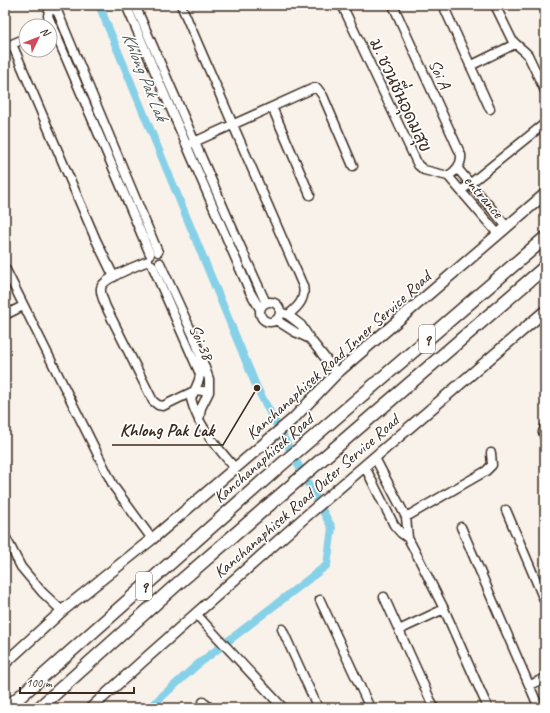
<svg xmlns="http://www.w3.org/2000/svg" width="550" height="713" font-family="Caveat,'Playpen Sans Thai',sans-serif">
<style>
.lines{fill:none;stroke-linecap:round;stroke-linejoin:round}
.canal{stroke:#87d1e8;stroke-width:8}
.minor-casing{stroke:#3b2a1e;stroke-width:11}
.major-casing{stroke:#3b2a1e;stroke-width:13}
.highway-casing{stroke:#3b2a1e;stroke-width:15}
.minor{stroke:#fff;stroke-width:8}
.major{stroke:#fff;stroke-width:10}
.highway{stroke:#fff;stroke-width:12}
.labels{text-anchor:middle;stroke-width:3.5;stroke-linejoin:round;paint-order:stroke}
.shield{fill:#fff;stroke:#766a62;stroke-width:1}
.shield-label{font-size:16px;font-weight:bold;fill:#3b2a1e}
.street-label{font-size:17px;fill:#3b2a1e;stroke:#fff}
.water-label{font-size:18px;font-style:italic;fill:#525c5b;stroke:#fff}
.leader{fill:none;stroke:#3b2a1e;stroke-width:1.5}
.callout-dot{fill:#3b2a1e;stroke:#fff;stroke-width:1.5}
.callout-label{font-size:18px;text-anchor:middle;font-weight:bold;fill:#3b2a1e;stroke:#fff;stroke-width:3.5;stroke-linejoin:round;paint-order:stroke}
</style>
<rect width="100%" height="100%" fill="#f9f2ea"/>
<filter id="ink" filterUnits="userSpaceOnUse"><feTurbulence type="fractalNoise" baseFrequency=".025" numOctaves="2"/><feDisplacementMap in="SourceGraphic" scale="8" xChannelSelector="R" yChannelSelector="G"/><feConvolveMatrix kernelMatrix="1 2 1 2 8 2 1 2 1" color-interpolation-filters="sRGB"/></filter>
<g filter="url(#ink)">
<g class="lines">
<path class="canal" d="M99,5L257,388L332,528L327,565L197,665L149,708"/>
<defs>
<path id="minor" d="M50,5L58,13L158,252
M50,5L48,16L150,254
M126,5L250,292L260,309
M135,5L238,241L266,303
M181,5L303,286C306,299 298,307 288,315
M342,5L418,165L424,170L448,176C456,171 462,165 461,155L393,5
M443,5L490,109
M495,5L512,40C517,46 523,49 528,55L545,91
M12,44L96,240L114,277
M5,47L26,38
M470,66L515,44
M272,107L310,195
M192,143L314,88H317L323,96L353,166
M458,169L507,227
M448,176L498,234
M461,191L544,124
M148,261C139,265 103,278 101,288C100,294 104,301 106,307L153,401L158,405L163,406L196,390L209,392
M160,263L194,337L209,379V392L201,408L199,421
M152,265L200,374L199,380L191,399C198,426 217,447 235,468
M5,268L114,487L152,539
M260 312a10 10 0 1 1 20 0a10 10 0 1 1-20 0Z
M280,312L288,315L301,325L310,339L337,373
M5,315L23,306
M276,320L295,332L310,339
M545,427L543,432L545,438
M375,458L406,517L408,538
M365,467L394,525L401,533L408,538L419,559L444,609L488,708
M506,510L545,602
M406,517L486,471L492,465L491,453
M461,527L539,708
M5,536L21,567L42,592L62,611
M384,597L434,708
M320,600L370,708
M196,614L283,708
M282,629L318,708
M399,630L444,609
M530,685L545,678
M203,702L210,708"/>
<path id="major" d="M5,663L62,611L152,539L294,418L337,373L545,194
M91,708L145,659L304,518L545,311"/>
<path id="highway" d="M7,708L281,465L545,238
M39,708L175,586L545,267"/>
</defs>
<use href="#minor" class="minor-casing"/>
<use href="#major" class="major-casing"/>
<use href="#highway" class="highway-casing"/>
<use href="#minor" class="minor"/>
<use href="#major" class="major"/>
<use href="#highway" class="highway"/>
</g>
</g>
<g class="labels">
<g class="shield">
<rect x="419" y="325" width="16" height="28" rx="3"/>
<rect x="136" y="572" width="16" height="28" rx="3"/>
</g>
<g class="shield-label">
<text x="427" y="345">9</text>
<text x="144" y="592">9</text>
</g>
<g class="street-label">
<text transform="translate(440 74) rotate(66)" y="6">Soi A</text>
<text transform="translate(401 95) rotate(65)" y="6">ม. ชวนชื่นอุดมสุข</text>
<text transform="translate(484 196) rotate(49)" y="6">entrance</text>
<text transform="translate(202 342) rotate(66)" y="6">Soi 38</text>
<text transform="translate(338 355) rotate(-42)" y="6">Kanchanaphisek Road Inner Service Road</text>
<text transform="translate(263 458) rotate(-41)" y="6">Kanchanaphisek Road</text>
<text transform="translate(306 496) rotate(-41)" y="6">Kanchanaphisek Road Outer Service Road</text>
</g>
<g class="water-label">
<text transform="translate(145 76) rotate(68)" y="6">Khlong Pak Lak</text>
</g>
</g>
<path class="leader" d="M257 388L223 445H112"/>
<circle class="callout-dot" cx="257" cy="388" r="4"/>
<g class="callout-label">
<text x="167" y="436">Khlong Pak Lak</text>
</g>
<rect width="550" height="713" fill="none" stroke="#fff" stroke-width="20"/>
<rect x="10" y="10" width="530" height="693" fill="none" stroke="#3b2a1e" stroke-width="1.5" filter="url(#ink)"/>
<g transform="translate(38 38) rotate(47)"><circle r="19" fill="#ffffff" stroke="#b1aaa5"/>
<path d="M0-3L7 15L0 10L-7 15Z" fill="#d1495b"/>
<text y="-6" font-size="11" font-weight="bold" text-anchor="middle" fill="#3b2a1e">N</text>
</g>
<path d="M20 687v6h114v-6" fill="none" stroke="#3b2a1e" stroke-width="2"/>
<text x="26" y="687" font-size="12" fill="#3b2a1e" stroke="#ffffff" stroke-width="3" paint-order="stroke">100 m</text>
</svg>
